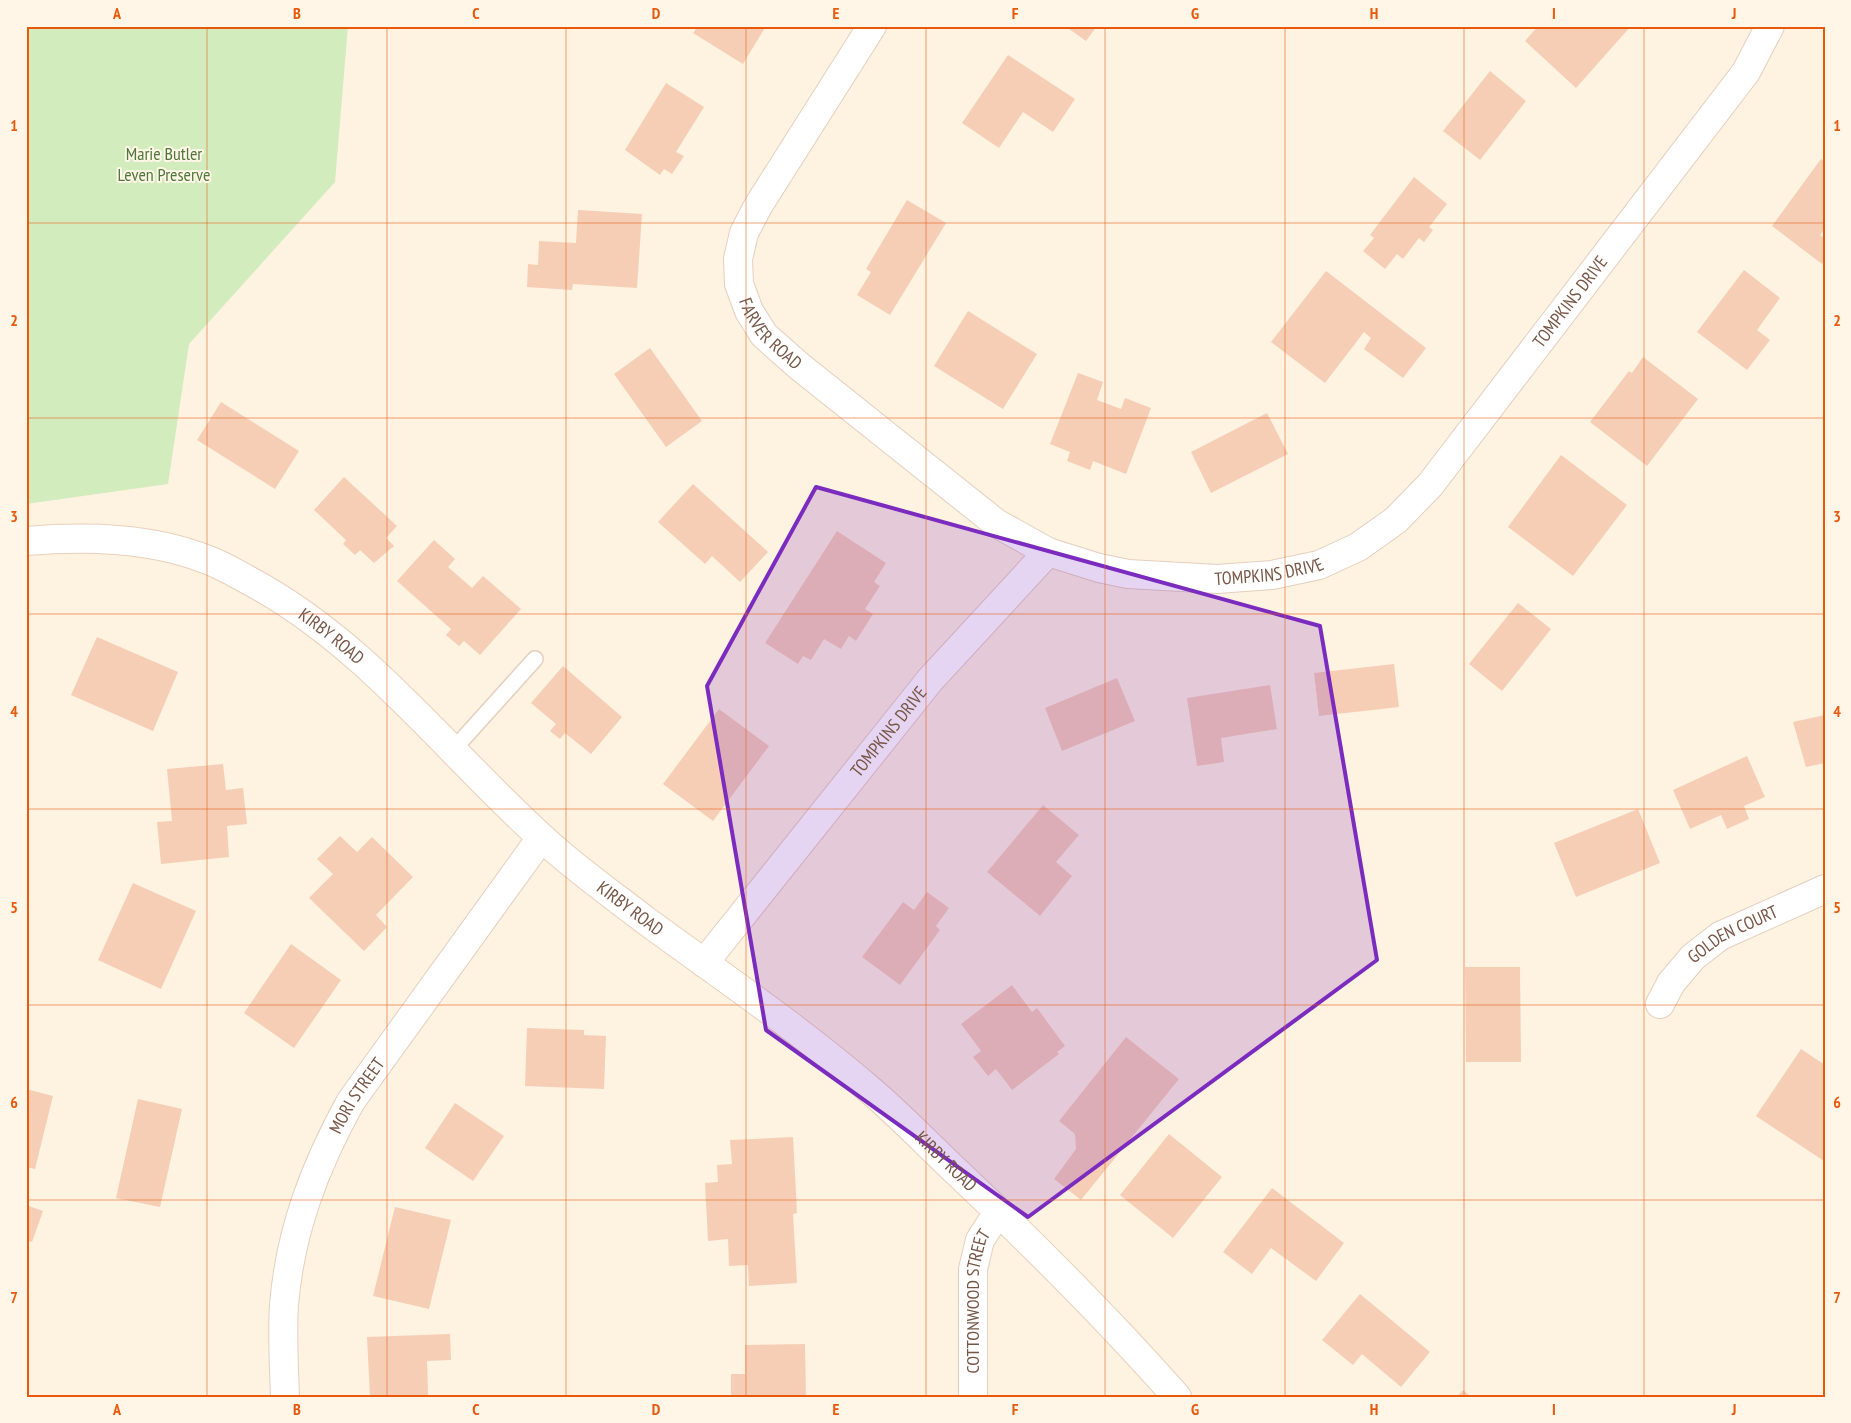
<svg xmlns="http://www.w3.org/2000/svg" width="1851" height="1423" font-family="'PT Sans Narrow',sans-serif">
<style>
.green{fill:#d2ecbe}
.building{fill:#f6ceb6}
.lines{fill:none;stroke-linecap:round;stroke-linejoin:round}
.lane-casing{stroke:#e5cfbf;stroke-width:18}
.street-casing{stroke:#e5cfbf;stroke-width:30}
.secondary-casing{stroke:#ead0bb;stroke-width:30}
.lane{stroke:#fff;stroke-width:15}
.street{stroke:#fff;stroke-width:28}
.secondary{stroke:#fff;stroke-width:28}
.marked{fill:#7b2cbf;fill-opacity:0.2;stroke:#7b2cbf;stroke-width:4;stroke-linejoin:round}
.grid{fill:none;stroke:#e8590c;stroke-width:1;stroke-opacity:0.55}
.labels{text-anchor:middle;stroke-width:4;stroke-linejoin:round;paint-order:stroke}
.park-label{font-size:18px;fill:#4e783a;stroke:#fff6e8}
.street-label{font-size:18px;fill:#775646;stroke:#fff6e8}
.neatline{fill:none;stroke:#e8590c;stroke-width:2}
.grid-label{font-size:16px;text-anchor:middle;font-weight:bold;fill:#e8590c}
</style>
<rect width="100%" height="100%" fill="#fef2e0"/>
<path class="green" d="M26,26H348L335,182L189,344L168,484L26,504Z"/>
<path class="building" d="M698,26H766L743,64L693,33Z
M1065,26H1097L1086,41Z
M1538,26H1631L1576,88L1525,41Z
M1008,55L1075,99L1053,132L1023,112L999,148L962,123Z
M1490,71L1526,101L1480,160L1443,131Z
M666,83L704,107L676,152L684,156L672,174L664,169L660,175L625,150Z
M1821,159L1825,162V228L1820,235L1825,239V260L1822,264L1772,226Z
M1414,177L1447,204L1429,227L1433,230L1424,242L1419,238L1403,259L1397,254L1385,269L1363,251L1374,238L1370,235Z
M907,200L946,223L890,315L857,295L871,272L866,269Z
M578,210L642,214L637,288L573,284L572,290L527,287L528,264L538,265L539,241L576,243Z
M1744,270L1780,298L1757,330L1770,340L1747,370L1697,332Z
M1326,271L1426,348L1403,378L1364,349L1371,338L1364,332L1325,383L1271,342Z
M968,311L1037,354L1003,409L934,366Z
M650,348L702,421L666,447L614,374Z
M1643,357L1698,399L1647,466L1590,422L1629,371L1632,373Z
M1078,373L1103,382L1097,400L1121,409L1125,398L1151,408L1126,474L1093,461L1090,470L1067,461L1070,452L1050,444Z
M221,402L299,451L275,489L197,440Z
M1267,413L1288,454L1211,493L1191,452Z
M1561,455L1627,505L1573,576L1508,527Z
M344,477L397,526L386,538L394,546L374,563L360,550L355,555L343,544L346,540L314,510Z
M693,484L768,552L740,582L712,556L705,564L658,522Z
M837,531L886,563L874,582L880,586L865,609L873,614L856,641L849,636L841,649L824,639L811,660L803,656L798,664L765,643Z
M434,540L455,559L448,567L472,588L483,576L521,609L480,655L464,641L459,646L446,635L451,629L397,581Z
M1518,603L1551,629L1502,691L1469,664Z
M97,637L178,672L153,731L71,695Z
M1394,664L1399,707L1319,716L1314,673Z
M563,666L622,717L591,754L565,733L560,739L550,731L556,724L531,703Z
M1117,678L1135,721L1062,751L1045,708Z
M1270,685L1277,729L1221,738L1224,762L1197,766L1187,698Z
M719,709L769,746L713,821L663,784Z
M1825,715V763L1806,767L1793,722Z
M1747,756L1765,797L1744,806L1749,819L1727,829L1721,815L1690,829L1673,790Z
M223,764L226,790L243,788L247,824L227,826L229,857L161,864L157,822L172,821L167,769Z
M1043,805L1079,835L1056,862L1072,876L1040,916L987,872Z
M1638,809L1660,863L1576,897L1554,843Z
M340,836L357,852L372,837L413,877L376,915L387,927L364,951L309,898L333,874L317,859Z
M133,883L196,911L161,989L98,960Z
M927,892L949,908L936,926L940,930L900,985L862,957L903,902L914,910Z
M291,944L341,980L294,1048L244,1013Z
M1465,967H1520L1521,1062H1466Z
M1012,985L1032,1012L1037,1008L1065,1046L1057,1052L1059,1054L1012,1090L996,1069L988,1076L973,1057L981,1051L961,1024Z
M527,1028L584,1030V1035L606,1036L604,1089L525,1086Z
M1126,1037L1179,1079L1081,1200L1054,1179L1076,1149L1075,1134L1059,1121Z
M1801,1049L1825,1065L1824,1161L1756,1116Z
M26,1089L53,1096L35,1169L26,1167Z
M138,1099L182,1109L160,1207L116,1198Z
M455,1103L504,1136L473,1181L425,1148Z
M1169,1134L1222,1177L1173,1238L1120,1195Z
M793,1137L797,1213L793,1214L797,1283L749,1286L748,1265L729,1266L728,1239L708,1241L705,1183L718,1182L717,1165L732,1164L730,1140Z
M1272,1188L1344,1243L1316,1281L1271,1248L1252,1274L1223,1252Z
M26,1205L43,1211L32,1242L26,1240Z
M395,1207L451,1220L429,1309L373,1296Z
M1360,1294L1430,1352L1401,1387L1362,1354L1353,1365L1322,1340Z
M450,1334L451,1360L427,1361L428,1395L370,1396L367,1337Z
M805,1344L806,1397H731V1374H745V1345Z
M1463,1390L1471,1397H1457Z"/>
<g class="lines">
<defs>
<path id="lane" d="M453,750L535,659"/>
<g id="street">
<path id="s1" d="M872,26L758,206L744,233L738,259L739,284L749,311L764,335L799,366L996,523L1048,552L1099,568L1128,574L1217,579L1272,575L1319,565L1358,547L1396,520L1430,485L1746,72L1770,26"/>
<path id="s2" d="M704,963L930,680L1048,552"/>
<path id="s3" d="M1660,1004L1671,983L1693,957L1720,936L1825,889"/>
<path id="s4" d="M285,1397C284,1367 282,1335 284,1305C290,1231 315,1166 351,1101L541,838"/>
<path id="s5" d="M973,1397V1269L980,1240L998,1212"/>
</g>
<g id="secondary">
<path id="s6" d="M26,541C86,536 151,537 208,560C222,565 235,573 248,580C366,643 444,749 541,837C573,867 610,893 645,920C720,975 798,1028 869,1089C901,1116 930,1147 960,1175C1035,1246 1109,1320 1177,1397"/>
</g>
</defs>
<use href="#lane" class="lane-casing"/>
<use href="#street" class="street-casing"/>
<use href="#secondary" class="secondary-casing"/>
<use href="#lane" class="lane"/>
<use href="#street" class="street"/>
<use href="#secondary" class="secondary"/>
</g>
<path class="marked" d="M816,487L1320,626L1377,960L1028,1217L766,1030L707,686Z"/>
<path class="grid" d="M207,26V1397M387,26V1397M566,26V1397M746,26V1397M926,26V1397M1105,26V1397M1285,26V1397M1464,26V1397M1644,26V1397M26,223H1825M26,418H1825M26,614H1825M26,809H1825M26,1005H1825M26,1200H1825"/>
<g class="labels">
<g class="park-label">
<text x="164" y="160">Marie Butler<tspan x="164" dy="21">Leven Preserve</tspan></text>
</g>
<g class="street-label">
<text dy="6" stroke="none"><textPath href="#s1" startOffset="1355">TOMPKINS DRIVE</textPath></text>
<text dy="6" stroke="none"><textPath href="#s1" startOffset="355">FARVER ROAD</textPath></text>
<text dy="6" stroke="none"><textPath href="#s1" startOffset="935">TOMPKINS DRIVE</textPath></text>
<text dy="6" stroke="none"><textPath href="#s6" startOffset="330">KIRBY ROAD</textPath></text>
<text dy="6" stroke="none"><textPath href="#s2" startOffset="296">TOMPKINS DRIVE</textPath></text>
<text dy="6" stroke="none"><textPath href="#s6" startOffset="735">KIRBY ROAD</textPath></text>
<text dy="6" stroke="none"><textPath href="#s3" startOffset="104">GOLDEN COURT</textPath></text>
<text dy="6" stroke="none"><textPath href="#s4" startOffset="316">MORI STREET</textPath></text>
<text dy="6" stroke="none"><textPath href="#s6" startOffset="1140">KIRBY ROAD</textPath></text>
<text dy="6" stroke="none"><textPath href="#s5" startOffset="96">COTTONWOOD STREET</textPath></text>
</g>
</g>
<rect width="1851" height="1423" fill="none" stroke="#fff6e8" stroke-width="55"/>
<rect x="28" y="28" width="1796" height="1368" class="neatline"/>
<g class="grid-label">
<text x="117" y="19">A</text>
<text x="297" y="19">B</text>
<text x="476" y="19">C</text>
<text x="656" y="19">D</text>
<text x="836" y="19">E</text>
<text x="1015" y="19">F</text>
<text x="1195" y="19">G</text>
<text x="1374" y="19">H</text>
<text x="1554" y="19">I</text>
<text x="1734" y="19">J</text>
<text x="14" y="131">1</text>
<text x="1837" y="131">1</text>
<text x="14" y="326">2</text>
<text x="1837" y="326">2</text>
<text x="14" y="522">3</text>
<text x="1837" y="522">3</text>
<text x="14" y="717">4</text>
<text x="1837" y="717">4</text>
<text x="14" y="913">5</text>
<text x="1837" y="913">5</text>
<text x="14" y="1108">6</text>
<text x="1837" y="1108">6</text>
<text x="14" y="1303">7</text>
<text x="1837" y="1303">7</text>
<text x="117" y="1415">A</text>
<text x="297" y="1415">B</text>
<text x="476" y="1415">C</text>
<text x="656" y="1415">D</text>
<text x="836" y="1415">E</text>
<text x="1015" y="1415">F</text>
<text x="1195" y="1415">G</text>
<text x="1374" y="1415">H</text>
<text x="1554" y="1415">I</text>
<text x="1734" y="1415">J</text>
</g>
</svg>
